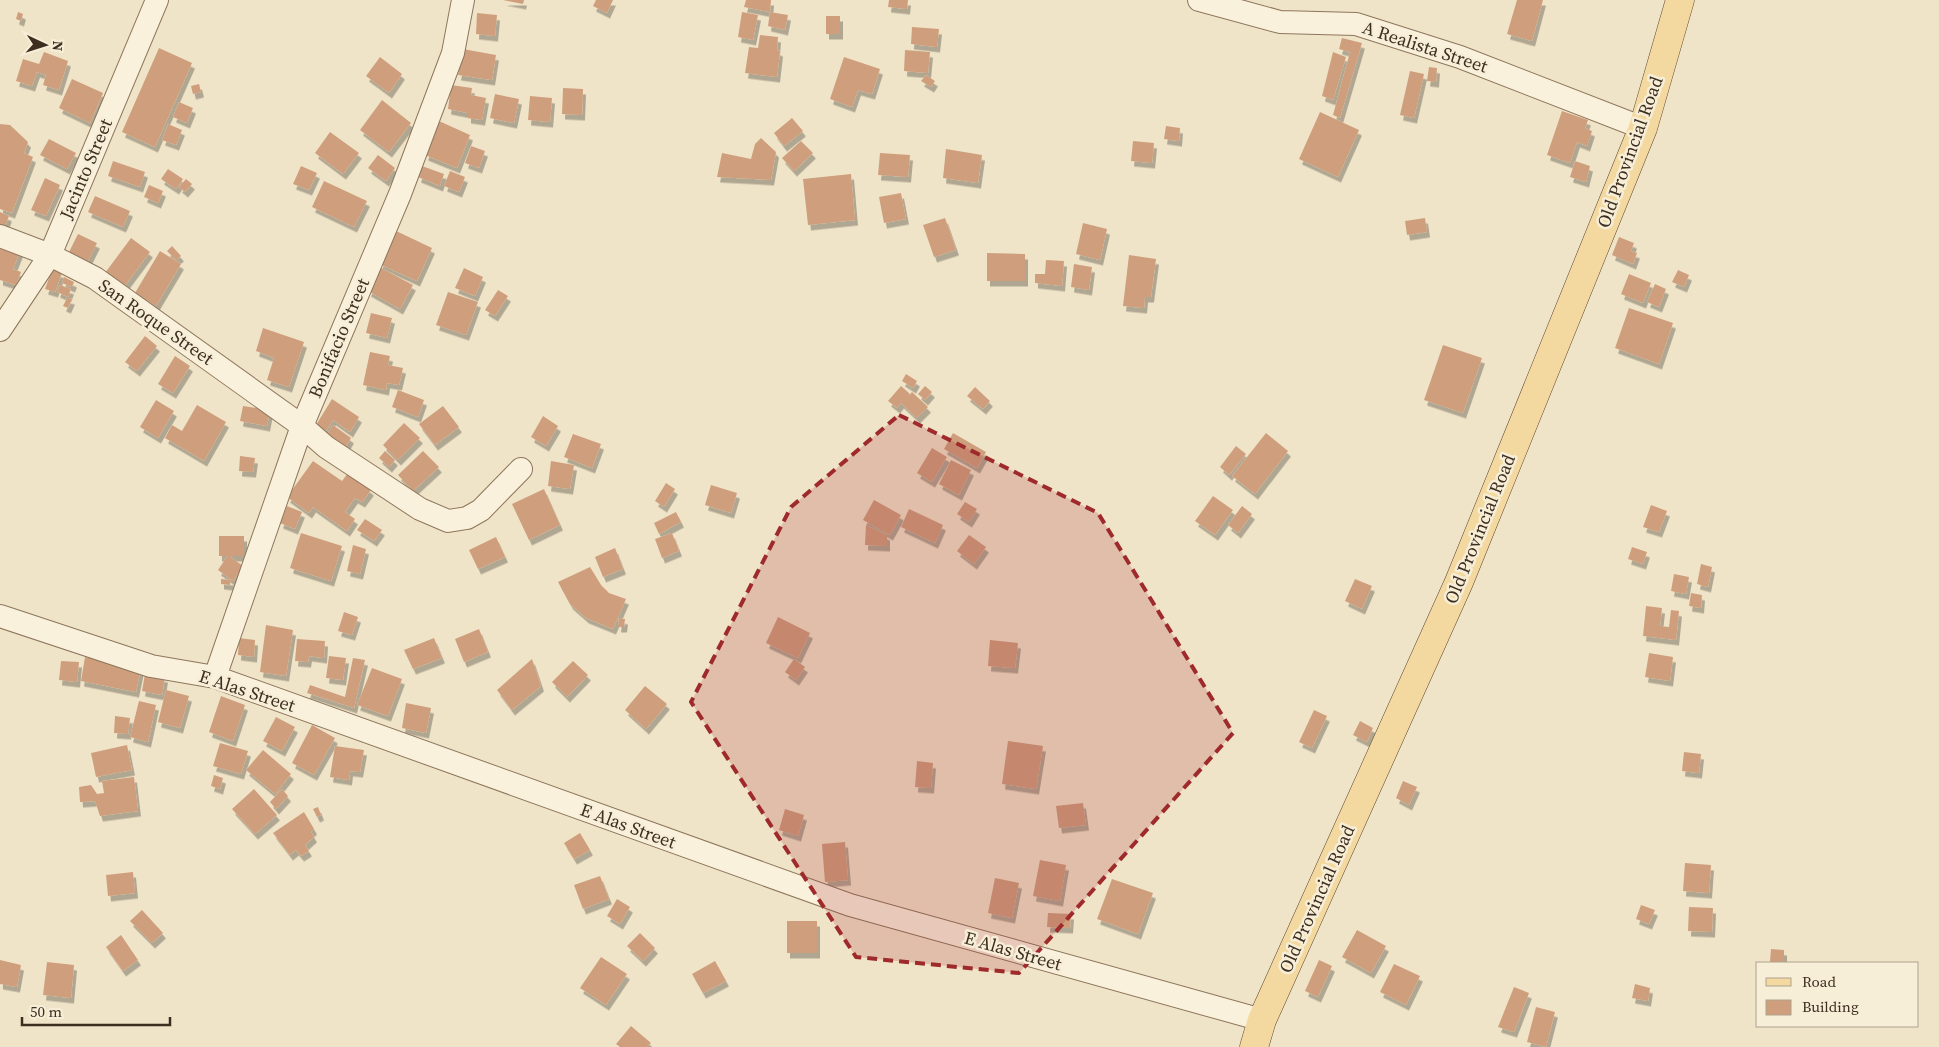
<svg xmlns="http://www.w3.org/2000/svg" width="1939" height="1047" font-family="'Source Serif 4',serif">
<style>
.building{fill:#cf9f7d;filter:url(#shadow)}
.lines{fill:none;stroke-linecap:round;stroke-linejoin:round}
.minor-casing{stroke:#8d765c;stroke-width:24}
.major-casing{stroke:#5b4430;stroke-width:29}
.minor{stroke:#faf1dc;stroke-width:22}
.major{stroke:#f3d9a0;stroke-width:28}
.marked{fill:#9e2a2b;fill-opacity:0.2;stroke:#9e2a2b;stroke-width:4;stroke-dasharray:10 6;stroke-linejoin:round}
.labels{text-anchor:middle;stroke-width:5;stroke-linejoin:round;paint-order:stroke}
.street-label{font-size:18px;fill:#3d2e20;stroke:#f7eed8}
</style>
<defs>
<filter id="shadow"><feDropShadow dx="3" dy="5.5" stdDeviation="0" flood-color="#0004"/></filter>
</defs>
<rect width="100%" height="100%" fill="#f0e4c8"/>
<path class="building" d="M503,0H524L523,4Z
M596,0H613L607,13L593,6Z
M746,0H771L770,12L744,7Z
M889,0H908L907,9L888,7Z
M1517,0H1543L1532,41L1507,34Z
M18,12L23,14L21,21L16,19Z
M742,12L758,15L753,40L738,37Z
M770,12L788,15L785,30L768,26Z
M477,13L497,15L495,36L476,34Z
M826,16H840V34H826Z
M912,27L939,29L937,47L911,44Z
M760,35L778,37L777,50L780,51L777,77L745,73L749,47L758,48Z
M1342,38L1362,43L1340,118L1333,115L1350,52L1339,49Z
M159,48L192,63L155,147L122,132Z
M463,49L496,55L492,80L458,75Z
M905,50L930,52L928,73L904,71Z
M44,52L68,61L59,90L43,85L46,75L37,72L32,86L16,81L23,59L39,64Z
M1333,52L1346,57L1333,100L1322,96Z
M380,57L402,74L389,93L366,76Z
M844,57L880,69L872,94L858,90L852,107L830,99Z
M1429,67L1437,68L1436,82L1427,81Z
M1410,71L1424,74L1414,118L1400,115Z
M926,75L935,81L931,87L921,81Z
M72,79L103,93L90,123L59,108Z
M199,84L201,92L193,94L191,86Z
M451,85L472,88L471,95L486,98L482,120L468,118V113L448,109Z
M563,88L583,89L582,115L562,114Z
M495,94L519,99L514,123L490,118Z
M530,96L552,98L550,122L528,120Z
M382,100L411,123L389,152L360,130Z
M179,102L193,108L187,123L173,117Z
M1562,111L1588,120L1585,128L1592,131L1587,146L1577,142L1570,163L1547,155Z
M1320,112L1359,130L1338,177L1299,159Z
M792,118L803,131L784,146L774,133Z
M439,121L470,135L457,168L425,155Z
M0,124L10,125L28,142L24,153L33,157L12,213L0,209Z
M168,124L182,130L176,145L162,140Z
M1166,126L1180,128L1179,141L1164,139Z
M330,132L359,153L343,174L315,153Z
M761,138L776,152L771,180L717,177L722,153L751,159L755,144Z
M49,139L76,153L67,169L40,155Z
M801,141L813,153L794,171L782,158Z
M1133,141L1154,143L1152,163L1131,161Z
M471,146L485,151L479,168L465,163Z
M946,149L982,155L978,183L943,178Z
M880,153L910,155L908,177L878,175Z
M378,155L395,168L386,181L368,168Z
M113,161L145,172L140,187L108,176Z
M1575,161L1590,166L1586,182L1570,177Z
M301,166L317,173L309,190L293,184Z
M422,166L444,174L440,186L418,177Z
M168,169L183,179L176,189L161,179Z
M450,171L465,177L459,192L444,186Z
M851,174L855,220L808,225L803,179Z
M45,178L60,185L46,216L31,210Z
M186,179L192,184L185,192L179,187Z
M324,181L367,201L354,227L312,207Z
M149,185L163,191L158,203L144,197Z
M901,193L906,219L884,223L879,197Z
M95,196L130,211L123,227L88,212Z
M0,212L9,216L5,226L0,224Z
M945,218L956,250L934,257L923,225Z
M1425,218L1427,232L1407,235L1405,221Z
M1083,223L1107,229L1100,260L1076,254Z
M394,230L432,248L417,281L379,264Z
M78,234L97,243L88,261L69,252Z
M1619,237L1634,243L1631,251L1637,253L1633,264L1612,255Z
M131,238L150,252L124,287L105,273Z
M0,244L21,249L13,269L21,272L16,285L0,280Z
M172,246L181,256L176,260L167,251Z
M160,251L181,264L156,306L135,293Z
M987,253L1025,254V281H987Z
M1129,255L1156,259L1151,297H1145L1144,308L1123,306Z
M1046,260L1064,261L1062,286L1035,283V274H1045Z
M1074,264L1092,267L1089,290L1071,287Z
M381,268L413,285L400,309L368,291Z
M464,268L483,277L475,296L455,288Z
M52,270L62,273L55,292L45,289Z
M1678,270L1689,275L1684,287L1672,282Z
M1629,274L1651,283L1643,303L1621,294Z
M64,277L74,282L72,287L62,283Z
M1655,284L1666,289L1659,307L1647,302Z
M60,285L71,289L68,297L57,292Z
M498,290L508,296L495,316L485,310Z
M448,292L478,302L466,335L436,325Z
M67,298L72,299L68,308L63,306Z
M1629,308L1673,323L1659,364L1615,348Z
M371,313L392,318L387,338L366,333Z
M263,328L304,342L289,387L267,380L274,358L256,351Z
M145,336L157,346L137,371L125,362Z
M1443,345L1482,358L1463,413L1424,400Z
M370,352L390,356L388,365L403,368L399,385L387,383L386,390L363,385Z
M175,356L190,366L173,393L158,384Z
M906,374L917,381L913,388L902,381Z
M901,386L910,394L906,399L912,392L928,407L917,418L901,403L897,408L888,401Z
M925,386L932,392L925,400L918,394Z
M975,387L990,401L983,409L967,396Z
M398,390L424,400L418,417L392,407Z
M332,399L359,417L350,432L333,420L326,431L316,425Z
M156,400L174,411L158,438L140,427Z
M197,405L226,422L204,461L165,438L172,425L182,431Z
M243,406L270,410L267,426L240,421Z
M443,406L459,427L435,445L419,424Z
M543,416L558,426L546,446L531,437Z
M404,423L420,438L398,460L383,445Z
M333,425L351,438L343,451L325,438Z
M953,433L986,452L977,468L944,449Z
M1266,433L1288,451L1255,494L1232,476Z
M573,434L601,444L592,468L564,457Z
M1236,446L1246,454L1229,475L1220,467Z
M932,448L947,457L932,482L917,473Z
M385,451L395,460L389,467L379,458Z
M423,451L439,467L413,491L398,475Z
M240,456L255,458L253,472L239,471Z
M951,460L971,470L959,495L939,484Z
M313,461L342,481L348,473L371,490L362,502L355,498L345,512L355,519L347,531L313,507L309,513L287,497Z
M551,461L574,465L570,489L548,486Z
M666,483L675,489L664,507L655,501Z
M711,485L737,493L731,513L705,505Z
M544,489L560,525L529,540L512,504Z
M1213,496L1233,510L1215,535L1195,521Z
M874,500L901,515L890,535L863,520Z
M965,502L977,509L969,522L957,514Z
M1651,505L1667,511L1659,532L1643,527Z
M287,506L302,512L295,529L280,523Z
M1242,506L1252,514L1238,533L1228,525Z
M909,509L943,525L935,543L901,527Z
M676,512L681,522L659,534L654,523Z
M365,519L382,530L374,541L357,530Z
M866,525L887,535V546L865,545Z
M301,533L342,546L331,581L290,568Z
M672,533L679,551L662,558L655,539Z
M969,535L986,547L974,564L957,551Z
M219,536H244V556H219Z
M496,537L505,557L478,569L469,550Z
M353,545L366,549L360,574L347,571Z
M1632,547L1647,552L1643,564L1628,559Z
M615,548L623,569L603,577L595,557Z
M228,555L243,566L233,581L218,570Z
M1701,564L1712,567L1708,587L1697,584Z
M590,567L601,585L609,593L626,599L613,629L586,618L570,604L558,582Z
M1674,574L1689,577L1686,594L1671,591Z
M221,579L231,580L230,585L221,584Z
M1355,579L1372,586L1362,609L1345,601Z
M1691,593L1702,595L1701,608L1689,606Z
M1646,606L1662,608L1660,626L1669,627L1671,610L1679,611L1676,640L1643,636Z
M344,612L358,617L352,635L338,631Z
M778,617L810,633L798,658L766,643Z
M619,618L625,619L624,627H618Z
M266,625L293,630L286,676L260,672Z
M479,629L488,652L464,662L455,639Z
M239,638L255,640L254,657L238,655Z
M434,638L442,658L413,669L404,650Z
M297,639L325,641L324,658L309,656L308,662L295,661Z
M990,640L1018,643L1015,668L988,666Z
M1649,653L1673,657L1670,681L1645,677Z
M329,656L346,658L343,680L326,678Z
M85,657L141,668L136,692L81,681Z
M353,658L365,660L354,708L307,693L310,685L345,697Z
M532,659L541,686L512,710L497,690Z
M794,659L805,667L796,680L785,672Z
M61,661L79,662L77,682L59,680Z
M573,661L588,675L567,697L552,682Z
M372,668L402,679L388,716L357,705Z
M145,674L165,677L162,695L142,691Z
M645,686L667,704L646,729L625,710Z
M166,690L189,696L180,728L158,722Z
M221,696L245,705L233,741L209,732Z
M139,701L156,705L148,742L130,737Z
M406,703L431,708L426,733L402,728Z
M1314,710L1327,716L1312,748L1299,742Z
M115,716L130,718L128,734L114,733Z
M276,717L295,727L282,751L263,741Z
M1360,721L1373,728L1367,742L1353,735Z
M312,725L335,738L314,775L292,763Z
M1008,741L1043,746L1036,789L1002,784Z
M220,743L248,751L241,774L213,766Z
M127,745L132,770L96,777L91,753Z
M335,746L364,750L360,772L350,771L349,780L330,777Z
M263,750L291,774L275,794L246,770Z
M1684,752L1701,754L1699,773L1682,771Z
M917,761L933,763L931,788L915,787Z
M214,775L223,778L220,789L211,786Z
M134,777L138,811L100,816L95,801L80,802L79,787L91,785L97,794L104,793L102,781Z
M1403,781L1417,787L1409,805L1396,798Z
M254,789L277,815L255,834L232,809Z
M282,789L288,796L276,809L270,802Z
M1083,803L1086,825L1059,828L1056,806Z
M318,807L321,815L317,817L313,809Z
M785,809L804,815L798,836L779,830Z
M304,812L314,829L311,832L314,837L305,845L309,851L301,856L296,850L290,855L273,833Z
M580,833L590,850L574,859L564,843Z
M845,842L848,880L825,882L822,844Z
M1040,860L1066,865L1060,901L1033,896Z
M1685,863L1711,865L1709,893L1683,891Z
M133,872L135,893L108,896L106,875Z
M600,876L609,899L583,909L574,885Z
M995,878L1019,883L1012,918L988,913Z
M1112,879L1153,893L1138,934L1097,919Z
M617,899L630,907L620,924L607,916Z
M1641,905L1655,910L1649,924L1636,919Z
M1689,907L1713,908L1712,932L1688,931Z
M142,910L163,933L152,943L130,921Z
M1048,913L1071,914L1070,928L1047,927Z
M787,921H817V953H787Z
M1357,930L1386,946L1371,973L1342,957Z
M640,933L655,948L643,961L627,946Z
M121,935L138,960L123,971L106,947Z
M1771,949L1784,950V962H1770Z
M601,957L627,974L606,1005L580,988Z
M0,960L21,965L17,987L0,984Z
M1319,960L1332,966L1318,997L1305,991Z
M715,961L726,981L703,993L692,974Z
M47,962L74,965L71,998L43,995Z
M1394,964L1420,976L1406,1005L1380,992Z
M1635,984L1650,988L1648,1001L1632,998Z
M1514,987L1529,993L1514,1032L1498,1027Z
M1536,1007L1555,1012L1546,1047L1527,1042Z
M631,1026L651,1043L647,1047H620L616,1044Z"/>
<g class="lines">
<defs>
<path id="minor" d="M1199,0L1280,22L1356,24L1460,57L1643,128
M0,236L50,255L95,278L302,426L326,447L420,509L448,521L467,518L481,510L521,469
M0,330L50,255L157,0
M0,616L151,666L215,677L850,905L1262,1020
M215,677L302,426L400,194L453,53L463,0"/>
<path id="major" d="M1254,1047L1262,1020L1459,582L1643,128L1680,0"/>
</defs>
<use href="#minor" class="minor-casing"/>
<use href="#major" class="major-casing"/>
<use href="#minor" class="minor"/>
<use href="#major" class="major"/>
</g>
<path class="marked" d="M899,415L1098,513L1233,733L1019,973L856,957L691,702L791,507Z"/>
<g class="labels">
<g class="street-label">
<text transform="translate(1425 47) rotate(18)" y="6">A Realista Street</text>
<text transform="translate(1630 152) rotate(-70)" y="6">Old Provincial Road</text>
<text transform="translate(86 169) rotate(-67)" y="6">Jacinto Street</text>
<text transform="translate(156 322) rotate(35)" y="6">San Roque Street</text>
<text transform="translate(339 338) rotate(-67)" y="6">Bonifacio Street</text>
<text transform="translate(1480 529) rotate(-68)" y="6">Old Provincial Road</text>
<text transform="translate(247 691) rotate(18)" y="6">E Alas Street</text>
<text transform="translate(628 826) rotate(20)" y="6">E Alas Street</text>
<text transform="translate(1317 899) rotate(-66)" y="6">Old Provincial Road</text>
<text transform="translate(1013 951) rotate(16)" y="6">E Alas Street</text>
</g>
</g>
<rect x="1756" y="962" width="162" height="65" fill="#f7eed8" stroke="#ada18e"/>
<rect x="1766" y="978" width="25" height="8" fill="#f3d9a0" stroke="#ada18e"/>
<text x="1802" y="987" font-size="15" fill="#3d2e20">Road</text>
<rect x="1766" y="1000" width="25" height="15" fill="#cf9f7d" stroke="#ada18e"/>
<text x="1802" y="1012" font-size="15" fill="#3d2e20">Building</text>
<g transform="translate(45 45) rotate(94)" stroke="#f7eed8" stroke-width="4" paint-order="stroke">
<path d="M0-4L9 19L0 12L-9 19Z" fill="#3d2e20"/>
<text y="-8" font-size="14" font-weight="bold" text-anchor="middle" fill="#3d2e20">N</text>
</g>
<path d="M22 1017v8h148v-8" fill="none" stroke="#3d2e20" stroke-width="2.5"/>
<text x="30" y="1017" font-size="15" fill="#3d2e20" stroke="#f7eed8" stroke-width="4" paint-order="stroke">50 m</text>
</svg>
